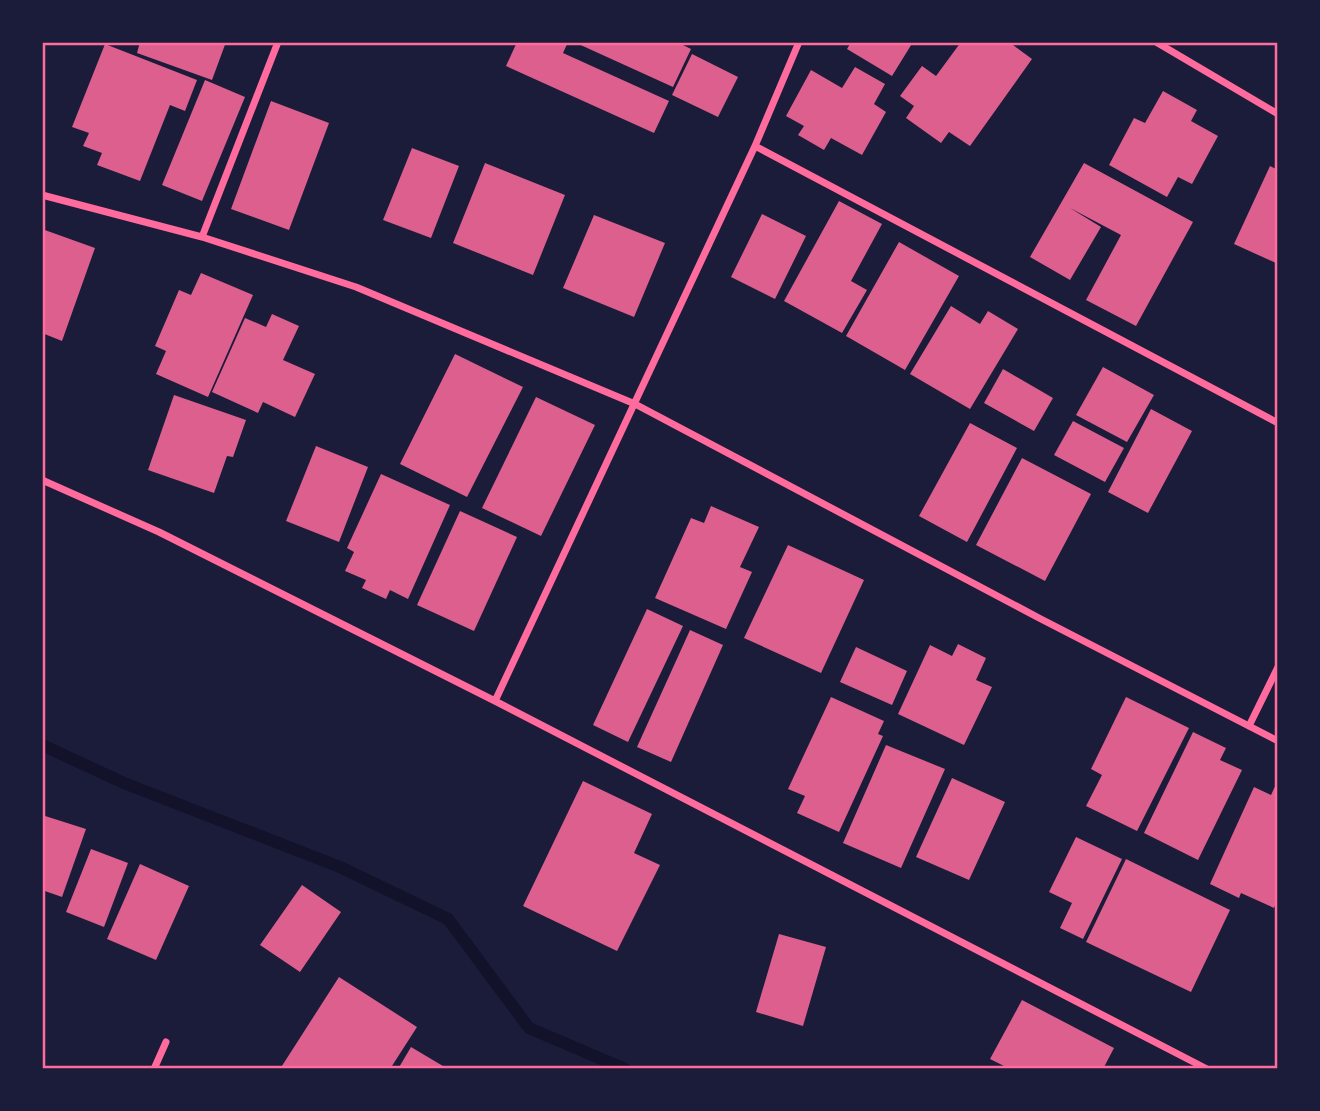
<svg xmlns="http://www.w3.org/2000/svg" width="1320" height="1111" font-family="Signika,sans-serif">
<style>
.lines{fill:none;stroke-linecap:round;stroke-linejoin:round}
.stream{stroke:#12122b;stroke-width:12}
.building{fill:#dd5f8e}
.minor{stroke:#ff6b9d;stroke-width:7}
.neatline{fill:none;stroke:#ff6b9d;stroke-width:2.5}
</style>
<rect width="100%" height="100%" fill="#1b1b3a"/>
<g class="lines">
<path class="stream" d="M42,745L124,783L340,867L448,919L529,1028L625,1069"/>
</g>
<path class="building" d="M140,42H226L212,80L137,53Z
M517,42H568L563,53L669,101L654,133L506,66Z
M574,42H677L691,49L673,87Z
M851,42H913L892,76L847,49Z
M961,42H1009L1032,59L970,146L949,132L941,143L906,118L914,106L900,96L922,66L936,76Z
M105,44L197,80L185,111L170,105L140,181L97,165L102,153L83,146L89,133L72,127Z
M692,54L738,77L718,117L672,95Z
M855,67L885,84L874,104L886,112L862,155L831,138L824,150L798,135L804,126L786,116L811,70L842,88Z
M205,80L245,97L202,201L162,185Z
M1163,91L1197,110L1191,121L1218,136L1192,184L1178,177L1167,197L1109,165L1134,118L1145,123Z
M271,101L329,123L289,230L231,209Z
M412,148L459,166L431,238L383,220Z
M485,163L565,195L533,275L453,243Z
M1084,163L1193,222L1136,326L1086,300L1121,235L1070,208L1101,227L1070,280L1030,257Z
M1270,166L1278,170V264L1234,244Z
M839,201L882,224L851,281L867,290L842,333L784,301Z
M762,214L806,236L775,299L731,277Z
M594,215L665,243L634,317L563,288Z
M42,229L95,248L62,341L42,333Z
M899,242L959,276L905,370L846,336Z
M201,273L253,295L208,397L156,374L166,351L155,346L179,290L191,295Z
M951,306L980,324L988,311L1018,329L970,409L910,374Z
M272,314L299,326L283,360L315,374L295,417L263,402L258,413L212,392L245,318L266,327Z
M455,354L523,387L467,497L400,464Z
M1103,367L1154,395L1127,442L1076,415Z
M1003,369L1053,398L1034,431L984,403Z
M174,395L246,420L233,457L227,456L214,493L148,470Z
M536,397L595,425L541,536L482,508Z
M1151,409L1192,431L1148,513L1108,492Z
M1073,421L1124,448L1105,482L1054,455Z
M970,423L1017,448L967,542L919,516Z
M316,446L368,467L339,542L286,521Z
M1022,458L1091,494L1045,581L976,545Z
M381,474L450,505L408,599L390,590L386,599L362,588L366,580L345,571L354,552L347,548Z
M711,506L759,527L740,567L752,572L726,629L655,598L691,518L704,523Z
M460,511L517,537L474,631L417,605Z
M788,545L864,580L821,673L744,638Z
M647,609L683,626L628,742L593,725Z
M690,630L723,645L671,762L637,747Z
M958,644L986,658L976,680L992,687L964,745L898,714L930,645L952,656Z
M856,647L907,671L892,705L840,682Z
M831,697L884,721L878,734L883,736L839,832L797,813L805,796L788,789Z
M1126,697L1189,728L1137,831L1086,806L1102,775L1091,769Z
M1193,732L1226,748L1220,760L1242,770L1198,860L1144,833Z
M886,745L945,769L901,868L843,843Z
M952,778L1005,802L969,880L916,857Z
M1278,780V898L1274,908L1241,893L1239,898L1210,884L1254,787L1271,795Z
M583,781L652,814L634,853L660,865L617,951L523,906Z
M42,815L86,829L62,897L42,890Z
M1076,837L1122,859L1083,939L1060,928L1072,903L1049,892Z
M91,849L128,863L104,927L66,912Z
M1126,859L1230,910L1191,992L1086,942Z
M140,864L189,886L156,960L107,939Z
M302,885L341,912L300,972L260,945Z
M779,934L826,947L803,1026L756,1012Z
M339,977L417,1027L390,1069H280Z
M1022,1000L1114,1048L1103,1069H1010L990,1059Z
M411,1047L448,1069H398Z"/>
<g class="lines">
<path class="minor" d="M1156,42L1278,114
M755,146L1278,423
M42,195L202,237L356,287L635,404L1039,618L1278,741
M202,237L278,42
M42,480L159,532L495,701L1207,1069
M495,701L755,146L799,42
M1249,726L1278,667
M154,1069L166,1042"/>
</g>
<rect width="1320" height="1111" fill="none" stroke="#1b1b3a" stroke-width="88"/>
<rect x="44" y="44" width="1232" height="1023" class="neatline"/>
</svg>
